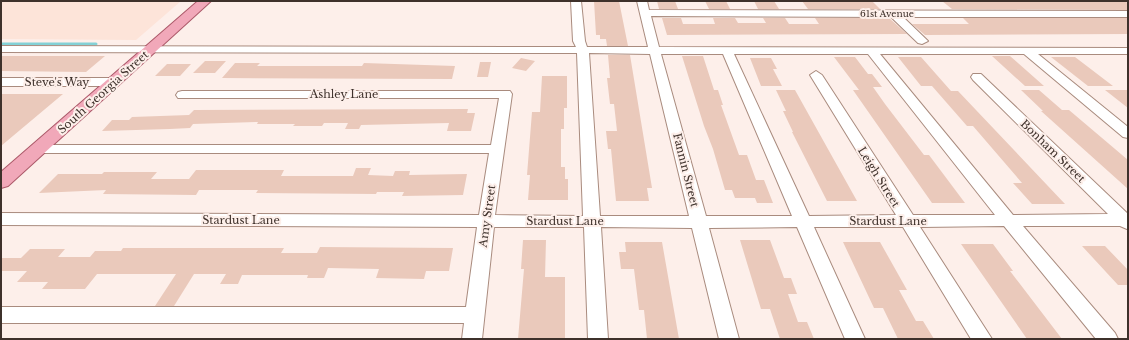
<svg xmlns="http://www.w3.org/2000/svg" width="1129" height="340" font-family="'Libre Baskerville',serif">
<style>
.built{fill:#fde4d9}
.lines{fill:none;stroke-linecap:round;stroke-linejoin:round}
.stream{stroke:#83d1d6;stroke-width:3}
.building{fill:#eac9bb}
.minor-casing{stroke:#a98b7e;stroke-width:2}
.major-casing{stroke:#ac5969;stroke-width:2}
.minor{fill:#fff;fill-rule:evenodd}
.major{fill:#f1a8b9;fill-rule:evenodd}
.labels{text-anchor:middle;stroke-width:4;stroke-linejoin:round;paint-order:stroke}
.far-street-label{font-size:9px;fill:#3e312b;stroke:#fdefea}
.street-label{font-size:11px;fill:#3e312b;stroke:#fdefea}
</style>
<rect width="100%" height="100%" fill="#fdefea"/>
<path class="built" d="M1,1H181L136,40L1,39Z"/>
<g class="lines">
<path class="stream" d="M1,44H96"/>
</g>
<path class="building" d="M594,1H619L628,46H607L606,39H600V35H596Z
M657,1H675L678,9H659Z
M705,1H726L730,9H709Z
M754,1H774L779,9H758Z
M802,1H872L880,9H808Z
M942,1H1124L1128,3V10L952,9Z
M662,18H681L683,24H715L713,18H735L738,23H766L763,18H785L789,24H819L815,18H889L907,34L667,35Z
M963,18H1128V34L925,35L912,24H969Z
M608,55H630L652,188H647L649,201H616L611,149H608L606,131H617L614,104H610L607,78H610Z
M1,56H105L86,72L1,71Z
M682,56H703L714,90H718L723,105H721L739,155H747L756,180H764L773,203H757L755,198H735L732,190H725L713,149L704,126Z
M992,56H1010L1044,86H1025Z
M834,57H855L868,74H872L882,87H873L885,104L924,155H929L965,203H932L853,90H859Z
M898,57H921L951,91H958L976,110L1065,204H1032L1013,183H1022L973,126H967L932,86H921Z
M1051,57H1075L1113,86H1088Z
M521,58L535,61L526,71L512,68Z
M750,58H771L777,69H773L782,86H761Z
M205,61H226L215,73H193Z
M480,62H491L488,77H477Z
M235,63H260L257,66H362L364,63L455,66L452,79L222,78Z
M167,64H191L180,76H155Z
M542,76H567V108H564V129H561V167H565V179H568V200H528L530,175H527L532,112H540Z
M776,90H795L857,201H827L792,132H793L783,111H786Z
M1021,90H1039L1062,110H1069L1128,160V189L1041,111H1043Z
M1105,90H1128V108Z
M1,94H63L1,146Z
M468,109L467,113H475L471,131H447L449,123L361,125L359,129H345L348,123H324L322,126H293L295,124H257L258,122L193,124L190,128L170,129L102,131L112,120H129L132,117L189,115L194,110Z
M356,168H371L368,175L393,176L395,171H410L409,175L467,174L463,195L402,196L404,192H377L376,194L256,193L258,190H199L196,195L103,194L106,190L39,193L58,174H102L104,172H157L151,179H189L196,170H284L281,176H353Z
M523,240H546L545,277H565V339H518L524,269H521Z
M740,240H770L784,278H791L797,294H788L798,322H807L814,339H780L770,309H761Z
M625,242H662L679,339H647L644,310H639L634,269H621L619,252H626Z
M843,242H880L907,290H899L916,321H923L934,339H898L883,308H874Z
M961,244H993L1013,271H1010L1062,339H1027Z
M1082,246H1105L1128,270V285H1118Z
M320,247L453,248L449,271H426L424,279L376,278L379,269L328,268L324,278H307L308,275H242L238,284H220L226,274H194L174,306H155L176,274H97L85,289H42L48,282H17L27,271H1V258H21L30,249H65L58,257H90L95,251H121L123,248H284L281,253H317Z"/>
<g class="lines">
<defs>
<path id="minor" d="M571,1H581L585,41L587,47H648L637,1H647L649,10L1128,11V17H903L928,41L922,44L918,43L891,17L651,16L659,47L1128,48V54H1038L1128,127V138L1123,137L1024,54H880L1013,215L1108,214L973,80L971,77L973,74H981L1128,214L1127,229L1120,226H1023L1115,333L1118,339H1096L1004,226L920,227L992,339H971L903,227H814L865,339H845L797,227L709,228L739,339H719L692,228L601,227L608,339H588L584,227H494L482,339H462L464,323H1V307H466L477,227L1,225V213L479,215L489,153H39L34,152L32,149L34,146L39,145H491L499,98H178L176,95L178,92L182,91H510L512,94L495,215L583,216L577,53L1,52V46L576,47L573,41ZM589,53L650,54L689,216H600ZM661,54H723L792,216H706ZM734,54H868L995,215H913L822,75L816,71L810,75L896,215L809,216Z
M1,78H114L120,82L114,86H1Z"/>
<path id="major" d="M198,1H211L8,186L1,188V172Z"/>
</defs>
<use href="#minor" class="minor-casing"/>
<use href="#major" class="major-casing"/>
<use href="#minor" class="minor"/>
<use href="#major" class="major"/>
</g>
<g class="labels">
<g class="far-street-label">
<text x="887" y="17">61st Avenue</text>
</g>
<g class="street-label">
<text x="57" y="86">Steve's Way</text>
<text transform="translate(103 92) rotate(-42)" y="4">South Georgia Street</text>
<text x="344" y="98">Ashley Lane</text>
<text transform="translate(1053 151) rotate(44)" y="4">Bonham Street</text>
<text transform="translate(686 170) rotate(76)" y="4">Fannin Street</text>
<text transform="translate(879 177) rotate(58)" y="4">Leigh Street</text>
<text transform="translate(487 216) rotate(-82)" y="4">Amy Street</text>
<text x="241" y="224">Stardust Lane</text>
<text x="565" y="225">Stardust Lane</text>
<text x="888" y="225">Stardust Lane</text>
</g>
</g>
<rect width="1129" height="340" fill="none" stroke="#3e312b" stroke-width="4"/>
</svg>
